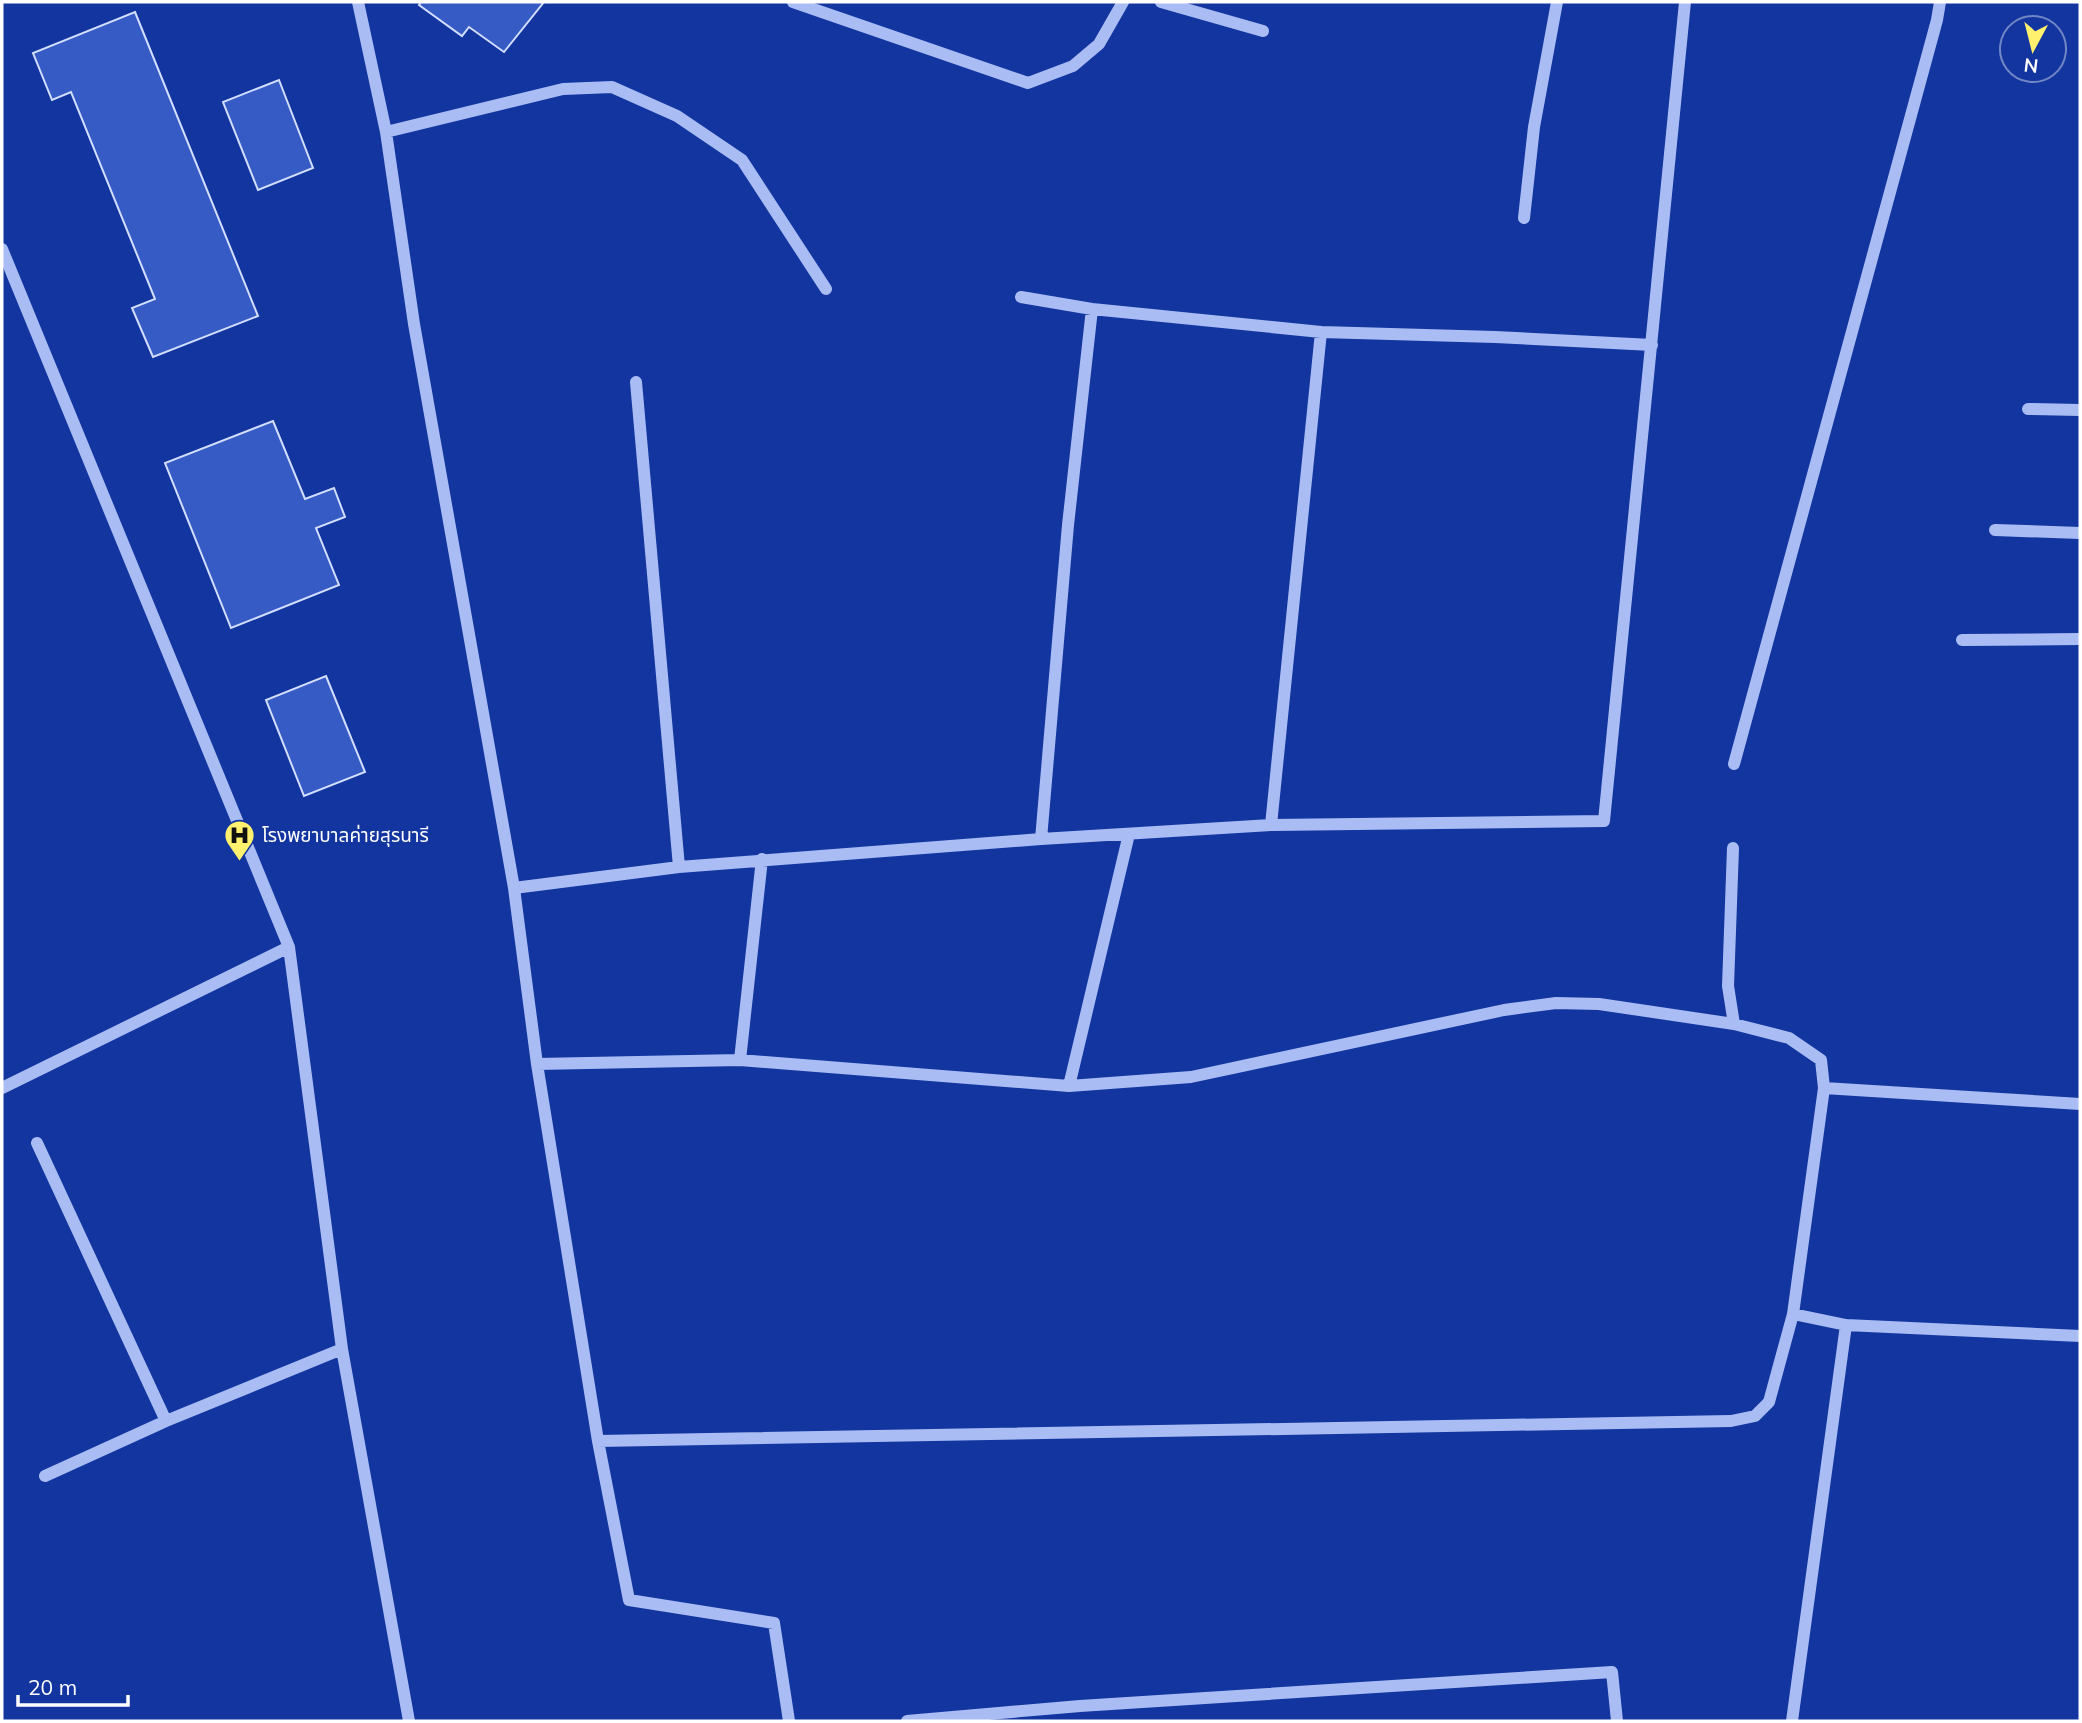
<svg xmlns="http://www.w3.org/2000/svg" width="2082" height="1723" font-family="Mulish,'Noto Sans Thai',sans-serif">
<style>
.building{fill:#365bc4;stroke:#d2defe;stroke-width:2}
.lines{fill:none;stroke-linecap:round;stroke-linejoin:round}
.minor{stroke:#a9bdf4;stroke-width:12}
.labels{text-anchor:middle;stroke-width:6;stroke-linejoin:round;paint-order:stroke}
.poi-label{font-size:19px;fill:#fff;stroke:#12359f;text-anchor:start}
</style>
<rect width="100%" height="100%" fill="#12359f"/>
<path class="building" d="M421,2H544L504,52L469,27L462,36L419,5Z
M135,12L258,316L153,357L132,308L155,299L71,92L52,100L33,53Z
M279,80L313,168L258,190L223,102Z
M273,421L305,499L334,488L345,517L316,528L339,585L231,628L165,463Z
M326,676L365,772L304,796L266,700Z"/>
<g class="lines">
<path class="minor" d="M358,2L386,132L414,324L514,888L537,1064L598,1441L629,1600L774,1623L789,1721
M793,2L1028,83L1073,66L1099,44L1123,2
M1161,2L1263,31
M386,132L563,89L612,87L677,116L742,160L826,289
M1524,218L1534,127L1557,2
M2,249L289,947L342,1349L166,1421L45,1476
M1021,297L1092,309L1321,332L1495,337L1652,345
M636,382L679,867
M2028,409L2080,410
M1995,530L2080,533
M1962,640L2080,639
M1734,764L1937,20L1940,2
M1271,825L1321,332
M1041,839L1068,525L1092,309
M1733,848L1728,986L1734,1024
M514,888L679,867L1041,839L1271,825L1604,821L1685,2
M740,1060L762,859
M537,1064L740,1060L1069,1086L1191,1077L1504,1010L1556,1003L1599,1004L1734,1024L1789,1038L1821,1060L1824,1088L1793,1314L1769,1402L1755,1416L1731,1421L598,1441
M1069,1086L1129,834
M2,1088L289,947
M1824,1088L2080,1104
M37,1143L166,1421
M1793,1314L1846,1325L2080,1336
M342,1349L409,1721
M907,1721L1080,1706L1612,1672L1617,1721
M1792,1721L1846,1325"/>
</g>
<defs>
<symbol id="hospital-pin" viewBox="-11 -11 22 30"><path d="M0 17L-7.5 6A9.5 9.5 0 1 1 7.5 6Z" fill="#fff06d" stroke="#12359f"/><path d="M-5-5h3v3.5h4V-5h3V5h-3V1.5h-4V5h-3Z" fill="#111"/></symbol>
</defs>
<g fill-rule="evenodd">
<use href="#hospital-pin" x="222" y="818" width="35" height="47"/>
</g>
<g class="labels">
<g class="poi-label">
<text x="262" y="842">โรงพยาบาลค่ายสุรนารี</text>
</g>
</g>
<rect width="2082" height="1723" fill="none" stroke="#ffffff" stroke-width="7"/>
<g transform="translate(2033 49) rotate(187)"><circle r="33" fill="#12359f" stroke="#7186c5" stroke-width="2"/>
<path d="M0-5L12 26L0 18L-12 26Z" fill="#fff06d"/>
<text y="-10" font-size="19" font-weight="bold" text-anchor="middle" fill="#ffffff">N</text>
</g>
<path d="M18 1695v10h110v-10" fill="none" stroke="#ffffff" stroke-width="3.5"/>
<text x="28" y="1695" font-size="21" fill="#ffffff" stroke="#12359f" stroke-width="5" paint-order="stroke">20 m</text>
</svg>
